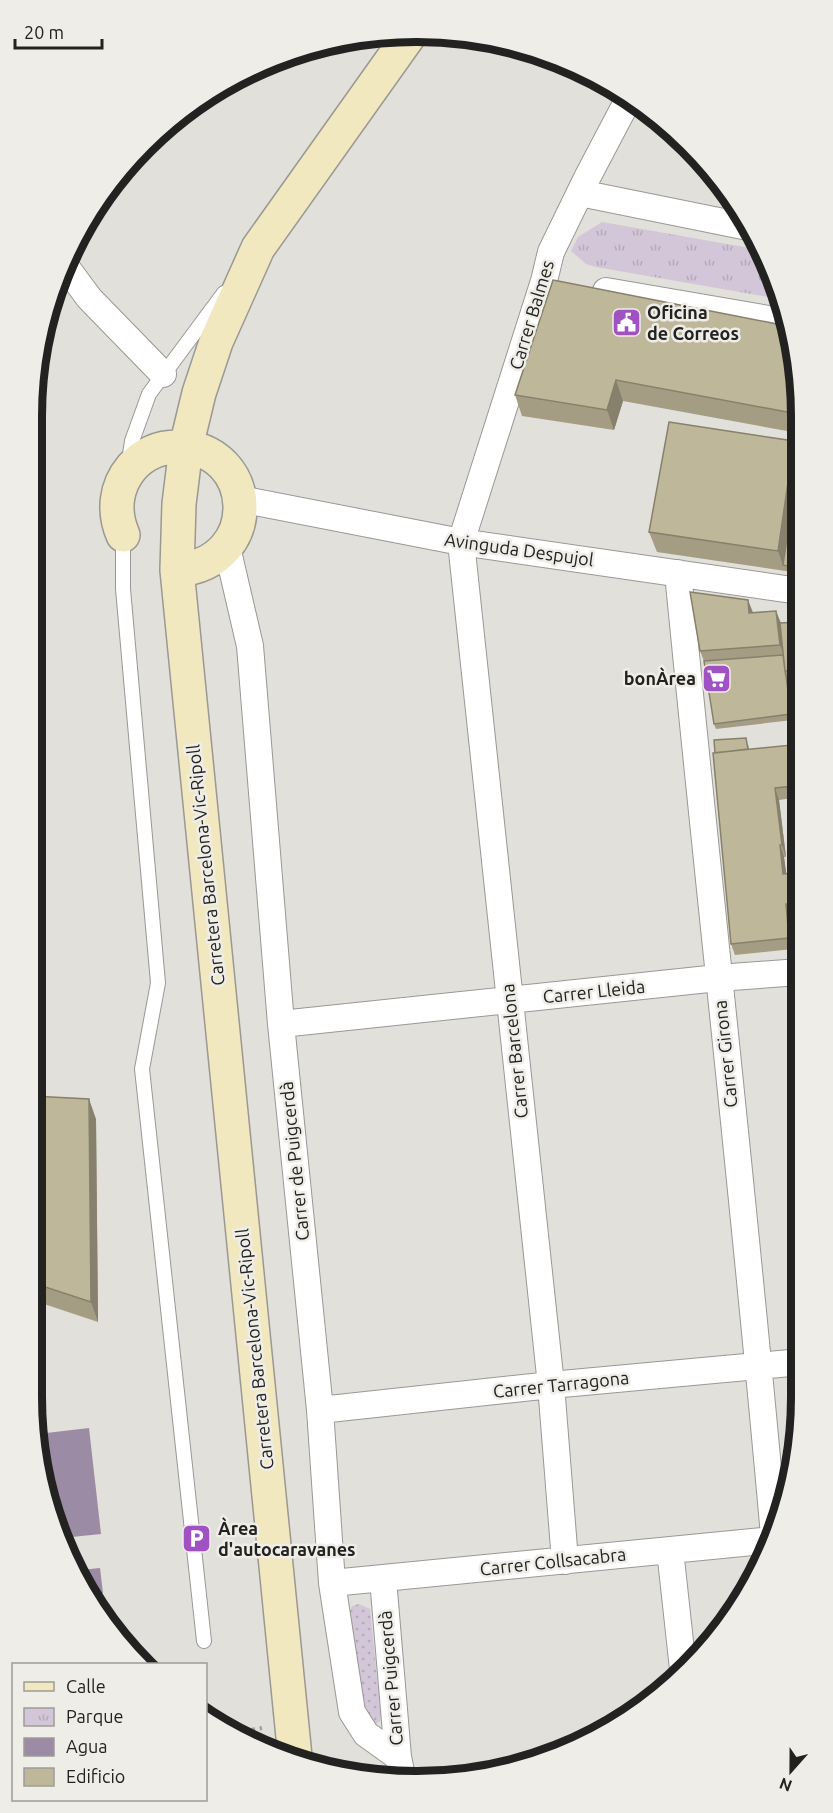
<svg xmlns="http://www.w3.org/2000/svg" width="833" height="1813" font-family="Ubuntu,sans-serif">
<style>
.grass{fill:url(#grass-dots)}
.park{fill:url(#park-tufts)}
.water{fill:#9c8ba4}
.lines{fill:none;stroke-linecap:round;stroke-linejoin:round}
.lane-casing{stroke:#9a9893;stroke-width:16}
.street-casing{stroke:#9a9893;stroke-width:28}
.secondary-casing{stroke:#9a9893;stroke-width:36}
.path{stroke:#a2a29d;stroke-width:4;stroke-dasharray:4.5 4.5;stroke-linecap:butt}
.lane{stroke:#fff;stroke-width:14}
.street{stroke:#fff;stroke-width:26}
.secondary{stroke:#f2e8c0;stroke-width:33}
.wall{fill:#a49d84}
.shaded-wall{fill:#86806c}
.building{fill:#bfb79a;stroke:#86806c;stroke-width:1.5}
.labels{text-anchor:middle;stroke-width:5;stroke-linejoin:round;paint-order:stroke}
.poi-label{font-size:18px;font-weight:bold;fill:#222220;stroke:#efede7;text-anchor:start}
.street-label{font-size:18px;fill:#222220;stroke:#efede7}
.rim{fill:none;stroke:#222220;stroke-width:8}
</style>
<defs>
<pattern id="grass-dots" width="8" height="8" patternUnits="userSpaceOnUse" patternTransform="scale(1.5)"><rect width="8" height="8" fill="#d2c6d8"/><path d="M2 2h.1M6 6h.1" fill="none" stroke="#b4aab9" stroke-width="1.8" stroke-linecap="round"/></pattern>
<pattern id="park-tufts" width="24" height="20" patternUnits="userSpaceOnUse" patternTransform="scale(1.5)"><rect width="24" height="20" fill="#d2c6d8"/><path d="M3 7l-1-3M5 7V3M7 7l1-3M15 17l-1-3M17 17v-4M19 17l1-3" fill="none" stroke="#b4aab9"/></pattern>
</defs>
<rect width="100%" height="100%" fill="#e1e0da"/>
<path class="grass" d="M359,1604L370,1609L381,1716L380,1721L376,1724L371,1721L357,1693L349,1614L352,1606Z"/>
<path class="park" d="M602,222L761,250L772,269L780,299L596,267L586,264L571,251L578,237Z"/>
<path class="water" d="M89,1428L101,1534L62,1538L52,1521L38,1434Z
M100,1568L103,1593L94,1594L81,1570Z"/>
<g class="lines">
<defs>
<path id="lane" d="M129,461L132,441L149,394L224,293
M123,535V589L158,983L142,1069L204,1641"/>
<path id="street" d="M580,193L748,227
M64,264L89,298L163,374
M606,291L786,322
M240,499L461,542L799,591
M227,547L250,646L281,1024L320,1410L332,1583L352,1712L366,1734L398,1757
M678,573C709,894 746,1214 774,1536
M281,1024L718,978L800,972
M320,1410L551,1385L801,1362
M670,1550L683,1669
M565,1561L551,1385L461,542L544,281L551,252L588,176L629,98
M383,1579L398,1757L402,1776
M332,1583L773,1540"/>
<path id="secondary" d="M123,535C113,512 115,487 132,467C144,454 160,447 177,447C257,446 265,563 177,570
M295,1757L177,570L179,504L186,447L199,393L216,342L258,248L411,33"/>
</defs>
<use href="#lane" class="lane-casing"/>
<use href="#street" class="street-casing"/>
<use href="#secondary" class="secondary-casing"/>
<path class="path" d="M233,1733L262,1728"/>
<use href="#lane" class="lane"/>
<use href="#street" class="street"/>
<use href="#secondary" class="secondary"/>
</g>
<path class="wall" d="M553,280L798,366V433L623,401L614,430L522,416L515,395Z
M794,441L798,452L799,573L657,552L649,532Z
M748,600L753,612L776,611L781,623L799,622V681L789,682L793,720L716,729L714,724L704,661L700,651Z
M748,744L749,749L796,756L799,797L779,800L786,857H784L786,874L800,884V915L790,916L793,949L735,955L731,944Z
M96,1119L98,1322L41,1303L33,1283Z"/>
<path class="shaded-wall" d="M616,380L623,401L614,430L607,410Z
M794,441L798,452L799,484L783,565L778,551Z
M748,600L754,617L749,613Z
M776,611L782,627L784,655L780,645Z
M786,676L789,682L793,720L791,714Z
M792,745L796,756L799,797L795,786Z
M775,788L779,800L786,857L782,845Z
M780,845L784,857L788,886L783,874Z
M796,873L800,884V906L799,904Z
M786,904L790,916L793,949L789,938Z
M89,1099L96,1119L98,1322L91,1302Z"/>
<path class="building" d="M553,280L787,326L798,366V414L616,380L607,410L515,395Z
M669,422L794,441L778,551L649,532Z
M798,465L799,568L783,565Z
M690,592L748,600L749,613L776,611L780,645L700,651Z
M799,622V670L785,671L780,623Z
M783,655L785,671L786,676L791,714L714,724L704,661Z
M746,738L748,749L715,753L714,740Z
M792,745L795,786L775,788L782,845H780L783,874L796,873L799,904H786L789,938L731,944L713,753Z
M32,1096L89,1099L91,1302L33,1283L32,1192Z"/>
<defs>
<symbol id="civic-square" viewBox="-11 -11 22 22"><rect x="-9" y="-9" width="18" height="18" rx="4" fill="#a152c2" stroke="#efede7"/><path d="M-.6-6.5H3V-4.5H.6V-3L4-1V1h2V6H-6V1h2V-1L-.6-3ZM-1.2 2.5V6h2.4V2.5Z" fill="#fff"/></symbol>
<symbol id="supermarket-square" viewBox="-11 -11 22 22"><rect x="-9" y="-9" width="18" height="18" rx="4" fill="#a152c2" stroke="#efede7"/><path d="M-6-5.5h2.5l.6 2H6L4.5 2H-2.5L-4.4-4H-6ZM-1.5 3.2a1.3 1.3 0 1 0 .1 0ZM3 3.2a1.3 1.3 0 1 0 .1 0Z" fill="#fff"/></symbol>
<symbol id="parking-square" viewBox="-11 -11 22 22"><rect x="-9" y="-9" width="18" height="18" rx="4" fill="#a152c2" stroke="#efede7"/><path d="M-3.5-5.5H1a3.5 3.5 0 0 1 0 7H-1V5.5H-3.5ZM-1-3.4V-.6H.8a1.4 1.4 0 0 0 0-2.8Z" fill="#fff"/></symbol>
</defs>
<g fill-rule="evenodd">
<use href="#civic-square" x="610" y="306" width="33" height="33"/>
<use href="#supermarket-square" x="700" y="662" width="33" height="33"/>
<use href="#parking-square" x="180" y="1522" width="33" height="33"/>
</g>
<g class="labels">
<g class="poi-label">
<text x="647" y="319">Oficina<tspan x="647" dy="21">de Correos</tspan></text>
<text x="696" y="685" text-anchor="end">bonÀrea</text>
<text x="218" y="1535">Àrea<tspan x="218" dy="21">d'autocaravanes</tspan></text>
</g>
<g class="street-label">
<text transform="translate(532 315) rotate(-73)" y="6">Carrer Balmes</text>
<text transform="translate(519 550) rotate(8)" y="6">Avinguda Despujol</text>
<text transform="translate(206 865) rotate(-96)" y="6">Carretera Barcelona-Vic-Ripoll</text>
<text transform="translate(594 992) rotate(-6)" y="6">Carrer Lleida</text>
<text transform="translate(515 1051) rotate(-96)" y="6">Carrer Barcelona</text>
<text transform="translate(726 1054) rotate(-96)" y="6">Carrer Girona</text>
<text transform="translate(295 1161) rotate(-96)" y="6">Carrer de Puigcerdà</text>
<text transform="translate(255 1349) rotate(-96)" y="6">Carretera Barcelona-Vic-Ripoll</text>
<text transform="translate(561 1385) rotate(-6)" y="6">Carrer Tarragona</text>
<text transform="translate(553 1562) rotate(-6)" y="6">Carrer Collsacabra</text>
<text transform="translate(391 1678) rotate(-95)" y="6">Carrer Puigcerdà</text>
</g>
</g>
<path d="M0 0H833V1813H0ZM416 42H417A374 374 0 0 1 791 416V1397A374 374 0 0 1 417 1771H416A374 374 0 0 1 42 1397V416A374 374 0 0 1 416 42Z" fill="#efede7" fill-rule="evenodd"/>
<path class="rim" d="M416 42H417A374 374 0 0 1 791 416V1397A374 374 0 0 1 417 1771H416A374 374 0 0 1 42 1397V416A374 374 0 0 1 416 42Z"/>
<rect x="12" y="1663" width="195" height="138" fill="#efede7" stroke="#9d9c97" stroke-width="1.5"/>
<rect x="24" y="1682" width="30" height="9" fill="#f2e8c0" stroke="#9d9c97" stroke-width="1.5"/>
<text x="66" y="1693" font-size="18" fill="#222220">Calle</text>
<rect x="24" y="1708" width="30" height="18" fill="url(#park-tufts)" stroke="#9d9c97" stroke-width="1.5"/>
<text x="66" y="1723" font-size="18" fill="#222220">Parque</text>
<rect x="24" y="1738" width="30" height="18" fill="#9c8ba4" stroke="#9d9c97" stroke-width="1.5"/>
<text x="66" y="1753" font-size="18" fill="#222220">Agua</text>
<rect x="24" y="1768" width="30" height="18" fill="#bfb79a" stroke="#9d9c97" stroke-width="1.5"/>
<text x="66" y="1783" font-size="18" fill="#222220">Edificio</text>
<g transform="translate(791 1771) rotate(201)" stroke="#efede7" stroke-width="4.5" paint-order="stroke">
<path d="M0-4.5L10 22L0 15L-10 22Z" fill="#222220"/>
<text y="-9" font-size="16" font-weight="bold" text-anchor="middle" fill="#222220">N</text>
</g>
<path d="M15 39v9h87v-9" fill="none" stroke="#222220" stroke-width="3"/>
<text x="24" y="39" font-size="18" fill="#222220" stroke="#efede7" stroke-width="4.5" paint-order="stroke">20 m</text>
</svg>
